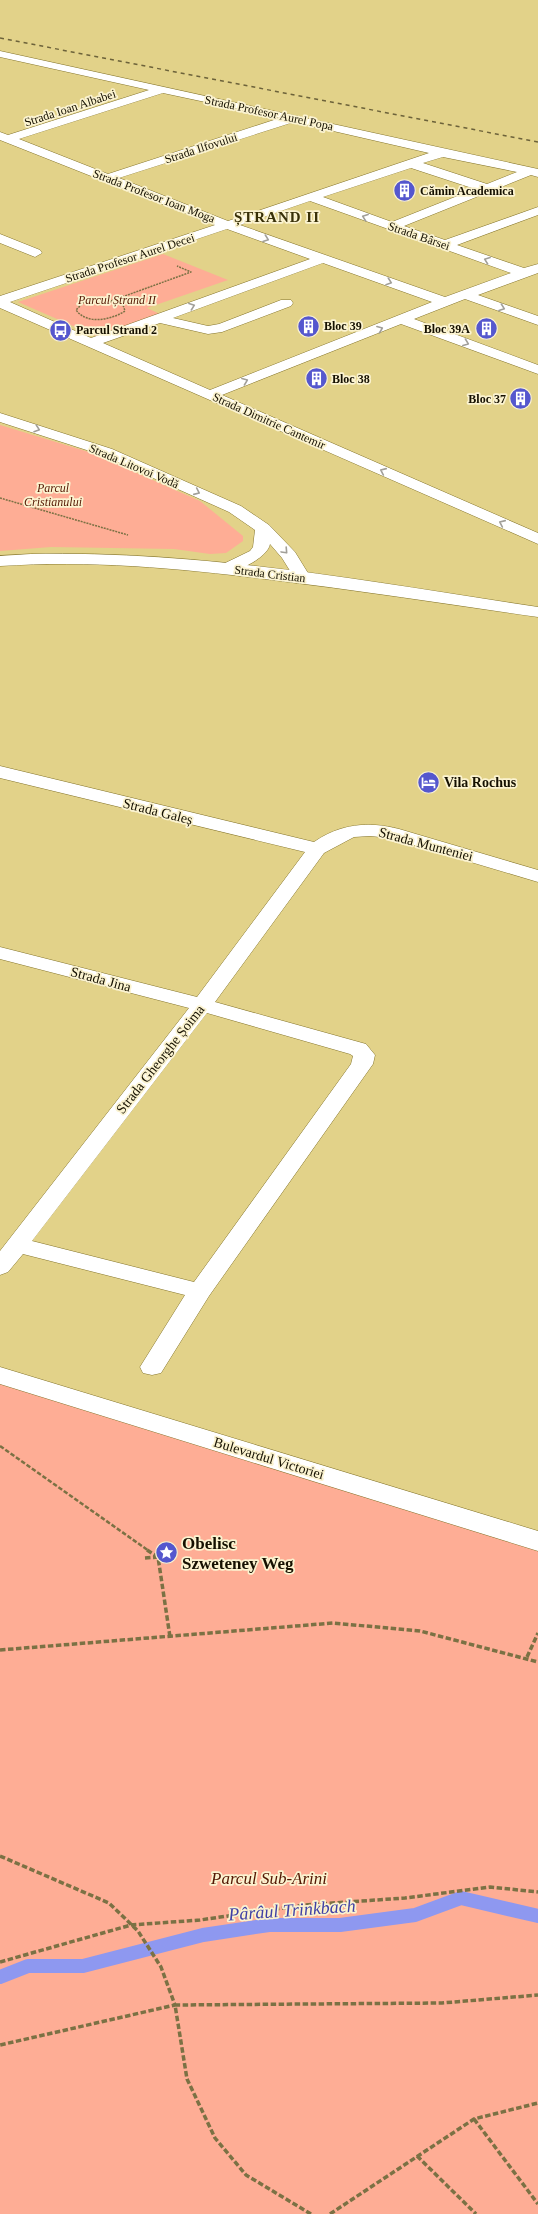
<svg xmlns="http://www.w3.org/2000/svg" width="538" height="2214" font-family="Georgia,serif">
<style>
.green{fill:#fead95}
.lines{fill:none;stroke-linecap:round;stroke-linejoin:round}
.stream{stroke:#8e98f0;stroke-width:14}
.minor-casing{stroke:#85752c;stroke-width:1}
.major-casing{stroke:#85752c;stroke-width:1}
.path-far2{stroke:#7b7144;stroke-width:1.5;stroke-dasharray:2 1;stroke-linecap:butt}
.path-far1{stroke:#7b7144;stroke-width:2.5;stroke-dasharray:4.5 2;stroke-linecap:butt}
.path{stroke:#7b7144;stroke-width:3.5;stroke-dasharray:5.5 2.5;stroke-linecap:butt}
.minor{fill:#fff;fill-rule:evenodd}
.major{fill:#fff;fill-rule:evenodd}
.rail{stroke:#6c623a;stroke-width:1.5;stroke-dasharray:4 4;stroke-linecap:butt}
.oneway{stroke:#a19f99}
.labels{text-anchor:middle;stroke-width:3.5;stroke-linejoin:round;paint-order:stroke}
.far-street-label{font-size:12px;fill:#151000;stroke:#fbf3d0}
.far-poi-label{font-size:12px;font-weight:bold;fill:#151000;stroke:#fbf3d0;text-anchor:start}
.far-park-label{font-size:12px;font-style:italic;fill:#541703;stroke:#fbf3d0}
.poi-label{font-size:14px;font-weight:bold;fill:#151000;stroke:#fbf3d0;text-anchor:start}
.street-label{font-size:14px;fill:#151000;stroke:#fbf3d0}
.far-district-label{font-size:15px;font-weight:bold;letter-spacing:1px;fill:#383008;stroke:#fbf3d0}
.near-poi-label{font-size:17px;font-weight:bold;fill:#151000;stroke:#fbf3d0;text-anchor:start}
.near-park-label{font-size:17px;font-style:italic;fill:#541703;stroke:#fbf3d0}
.near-water-label{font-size:18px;font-style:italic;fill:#4040a5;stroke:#fbf3d0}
</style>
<rect width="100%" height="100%" fill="#e2d289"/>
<path class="green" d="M163,254L228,280L147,308L160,314L96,336L18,302Z
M0,425L92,453L200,501L243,536V541L226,553L210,554L174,549L51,547L0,551Z
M0,1375L538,1542V2214H0Z"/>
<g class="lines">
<path class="stream" d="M0,1977L28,1966H83L203,1935L269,1925H340L415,1915L461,1898L538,1916"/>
<defs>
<path id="minor" d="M0,51L538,169V177L531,175L404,226L445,240L538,207V215L457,245L524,268L538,264V273L478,295L538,316V325L465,299L414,319L538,365V374L401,324L222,395L538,533V544L0,308V296L215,225L0,140V132L8,135L149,90L0,57ZM163,93L280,118L108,174L19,139ZM294,122L429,153L228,221L119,178ZM443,157L517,172L487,184L423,163ZM411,168L475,189L392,222L323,197ZM310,201L511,273L445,297L240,225ZM227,229L310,259L91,338L10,302ZM323,263L432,302L210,390L103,343L160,323L208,334L222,332L291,306L293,303L291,300H281L219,324L208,326L173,318Z
M0,234L40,250L42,253L35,257L0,243Z
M0,413L112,449L241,506L269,525L295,552L311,578L309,582H297L282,558L270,544C268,558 232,576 219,572L217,569L219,566L250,551L253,547L255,530L229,512L102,455L0,422Z
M0,766L314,842C340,824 368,821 399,829L538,870V882L390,838L370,836L354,837L324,853L215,1002L366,1044L375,1055L373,1064L209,1296L161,1373L152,1375L143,1373L140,1367L185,1295L23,1254L8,1272L0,1275V1251L189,1008L0,959V947L197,997L305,852L0,778ZM207,1013L350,1054L353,1056L351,1064L194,1282L32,1241Z"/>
<path id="major" d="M31,554C201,550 371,582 538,607V617C447,604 357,590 265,579C177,568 89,560 0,566V556Z
M0,1367L538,1531V1551L0,1384Z"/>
</defs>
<use href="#minor" class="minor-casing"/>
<use href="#major" class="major-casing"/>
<path class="path-far2" d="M103,300L123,305L125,311C111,320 87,325 76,310L84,302Z
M111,301L191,272L177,266
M0,498L128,535"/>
<path class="path-far1" d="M0,1446L149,1551"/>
<path class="path" d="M147,1550L158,1557L170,1637
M145,1558L171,1556
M0,1650L333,1623L420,1631L538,1662
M527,1657L538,1633
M0,1856L109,1903L138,1931L161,1967L175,2005L0,2045
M0,1962L131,1925L200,1920L304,1905L405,1898L490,1887L538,1892
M474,2119L538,2204
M417,2156L476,2214
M311,2214L246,2175L215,2138L187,2079L175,2005L442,2003L538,1995
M330,2214L474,2119L538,2103"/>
<use href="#minor" class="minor"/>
<use href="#major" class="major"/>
<path class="rail" d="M0,38L538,142"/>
</g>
<defs><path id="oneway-chevron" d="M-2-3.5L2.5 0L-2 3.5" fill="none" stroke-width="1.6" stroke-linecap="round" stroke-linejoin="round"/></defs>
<g class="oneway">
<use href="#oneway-chevron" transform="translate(365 217) rotate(-160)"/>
<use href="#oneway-chevron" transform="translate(266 239) rotate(20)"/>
<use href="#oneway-chevron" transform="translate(487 260) rotate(-160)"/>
<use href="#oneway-chevron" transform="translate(389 282) rotate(19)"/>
<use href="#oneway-chevron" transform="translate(192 306) rotate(-20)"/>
<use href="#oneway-chevron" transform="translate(502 308) rotate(20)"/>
<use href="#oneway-chevron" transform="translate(380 329) rotate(-21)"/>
<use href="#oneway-chevron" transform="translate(466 343) rotate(21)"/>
<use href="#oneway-chevron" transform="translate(245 381) rotate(-21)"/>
<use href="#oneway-chevron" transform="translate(37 429) rotate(19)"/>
<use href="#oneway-chevron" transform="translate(383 471) rotate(-156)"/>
<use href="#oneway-chevron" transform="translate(197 492) rotate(24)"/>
<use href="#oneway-chevron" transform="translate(502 523) rotate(-156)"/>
<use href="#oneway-chevron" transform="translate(285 551) rotate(47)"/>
</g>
<defs>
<symbol id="building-disc" viewBox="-11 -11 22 22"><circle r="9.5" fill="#5557ce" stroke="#fbf3d0"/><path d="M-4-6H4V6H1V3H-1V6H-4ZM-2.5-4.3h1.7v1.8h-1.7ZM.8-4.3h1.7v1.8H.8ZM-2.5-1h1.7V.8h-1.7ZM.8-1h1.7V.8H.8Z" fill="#fff"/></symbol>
<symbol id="bus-disc" viewBox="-11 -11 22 22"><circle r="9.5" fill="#5557ce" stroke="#fbf3d0"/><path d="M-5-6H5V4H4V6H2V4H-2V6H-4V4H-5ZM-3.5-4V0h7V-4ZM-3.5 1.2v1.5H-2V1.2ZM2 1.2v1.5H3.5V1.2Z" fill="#fff"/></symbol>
<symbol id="hotel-disc" viewBox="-11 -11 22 22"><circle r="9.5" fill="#5557ce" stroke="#fbf3d0"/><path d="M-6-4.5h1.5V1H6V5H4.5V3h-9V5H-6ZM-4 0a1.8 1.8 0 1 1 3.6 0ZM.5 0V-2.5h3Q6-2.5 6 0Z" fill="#fff"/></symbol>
<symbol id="sight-disc" viewBox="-11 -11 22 22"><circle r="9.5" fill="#5557ce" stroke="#fbf3d0"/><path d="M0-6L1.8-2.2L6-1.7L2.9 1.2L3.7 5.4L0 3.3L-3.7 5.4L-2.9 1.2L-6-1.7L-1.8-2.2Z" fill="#fff"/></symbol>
</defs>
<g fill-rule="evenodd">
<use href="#building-disc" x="392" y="178" width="25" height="25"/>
<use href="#building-disc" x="296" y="314" width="25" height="25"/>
<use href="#building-disc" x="474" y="316" width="25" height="25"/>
<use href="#bus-disc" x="48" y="318" width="25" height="25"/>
<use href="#building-disc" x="304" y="366" width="25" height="25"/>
<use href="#building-disc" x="508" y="386" width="25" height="25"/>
<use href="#hotel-disc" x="416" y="770" width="25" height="25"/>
<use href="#sight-disc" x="154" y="1540" width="25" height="25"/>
</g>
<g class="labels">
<g class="far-street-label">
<text transform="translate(70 108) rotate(-18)" y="4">Strada Ioan Albabei</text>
<text transform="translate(269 113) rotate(12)" y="4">Strada Profesor Aurel Popa</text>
<text transform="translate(201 148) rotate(-18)" y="4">Strada Ilfovului</text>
<text transform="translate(154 196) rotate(21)" y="4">Strada Profesor Ioan Moga</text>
<text transform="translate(419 236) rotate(19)" y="4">Strada Bârsei</text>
<text transform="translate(130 258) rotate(-18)" y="4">Strada Profesor Aurel Decei</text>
<text transform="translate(269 421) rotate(24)" y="4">Strada Dimitrie Cantemir</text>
<text transform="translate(134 466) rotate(23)" y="4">Strada Litovoi Vodă</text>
<text transform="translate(270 574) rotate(7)" y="4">Strada Cristian</text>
</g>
<g class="far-poi-label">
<text x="420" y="195">Cămin Academica</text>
<text x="324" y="330">Bloc 39</text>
<text x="470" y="333" text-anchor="end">Bloc 39A</text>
<text x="76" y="334">Parcul Strand 2</text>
<text x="332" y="383">Bloc 38</text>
<text x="506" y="403" text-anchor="end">Bloc 37</text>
</g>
<g class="far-park-label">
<text x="117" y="304">Parcul Ștrand II</text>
<text x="53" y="492">Parcul<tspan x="53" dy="14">Cristianului</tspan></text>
</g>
<g class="poi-label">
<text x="444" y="787">Vila Rochus</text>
</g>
<g class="street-label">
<text transform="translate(158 811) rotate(14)" y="5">Strada Galeș</text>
<text transform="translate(426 844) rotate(15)" y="5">Strada Munteniei</text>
<text transform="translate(101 979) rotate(15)" y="5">Strada Jina</text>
<text transform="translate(160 1059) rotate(-52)" y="5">Strada Gheorghe Șoima</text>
<text transform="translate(269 1458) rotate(17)" y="5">Bulevardul Victoriei</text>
</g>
<g class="far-district-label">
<text x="277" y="222">ȘTRAND II</text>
</g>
<g class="near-poi-label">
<text x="182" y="1549">Obelisc<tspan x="182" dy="20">Szweteney Weg</tspan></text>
</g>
<g class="near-park-label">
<text x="269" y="1884">Parcul Sub-Arini</text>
</g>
<g class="near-water-label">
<text transform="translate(292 1910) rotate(-4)" y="6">Pârâul Trinkbach</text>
</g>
</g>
</svg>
